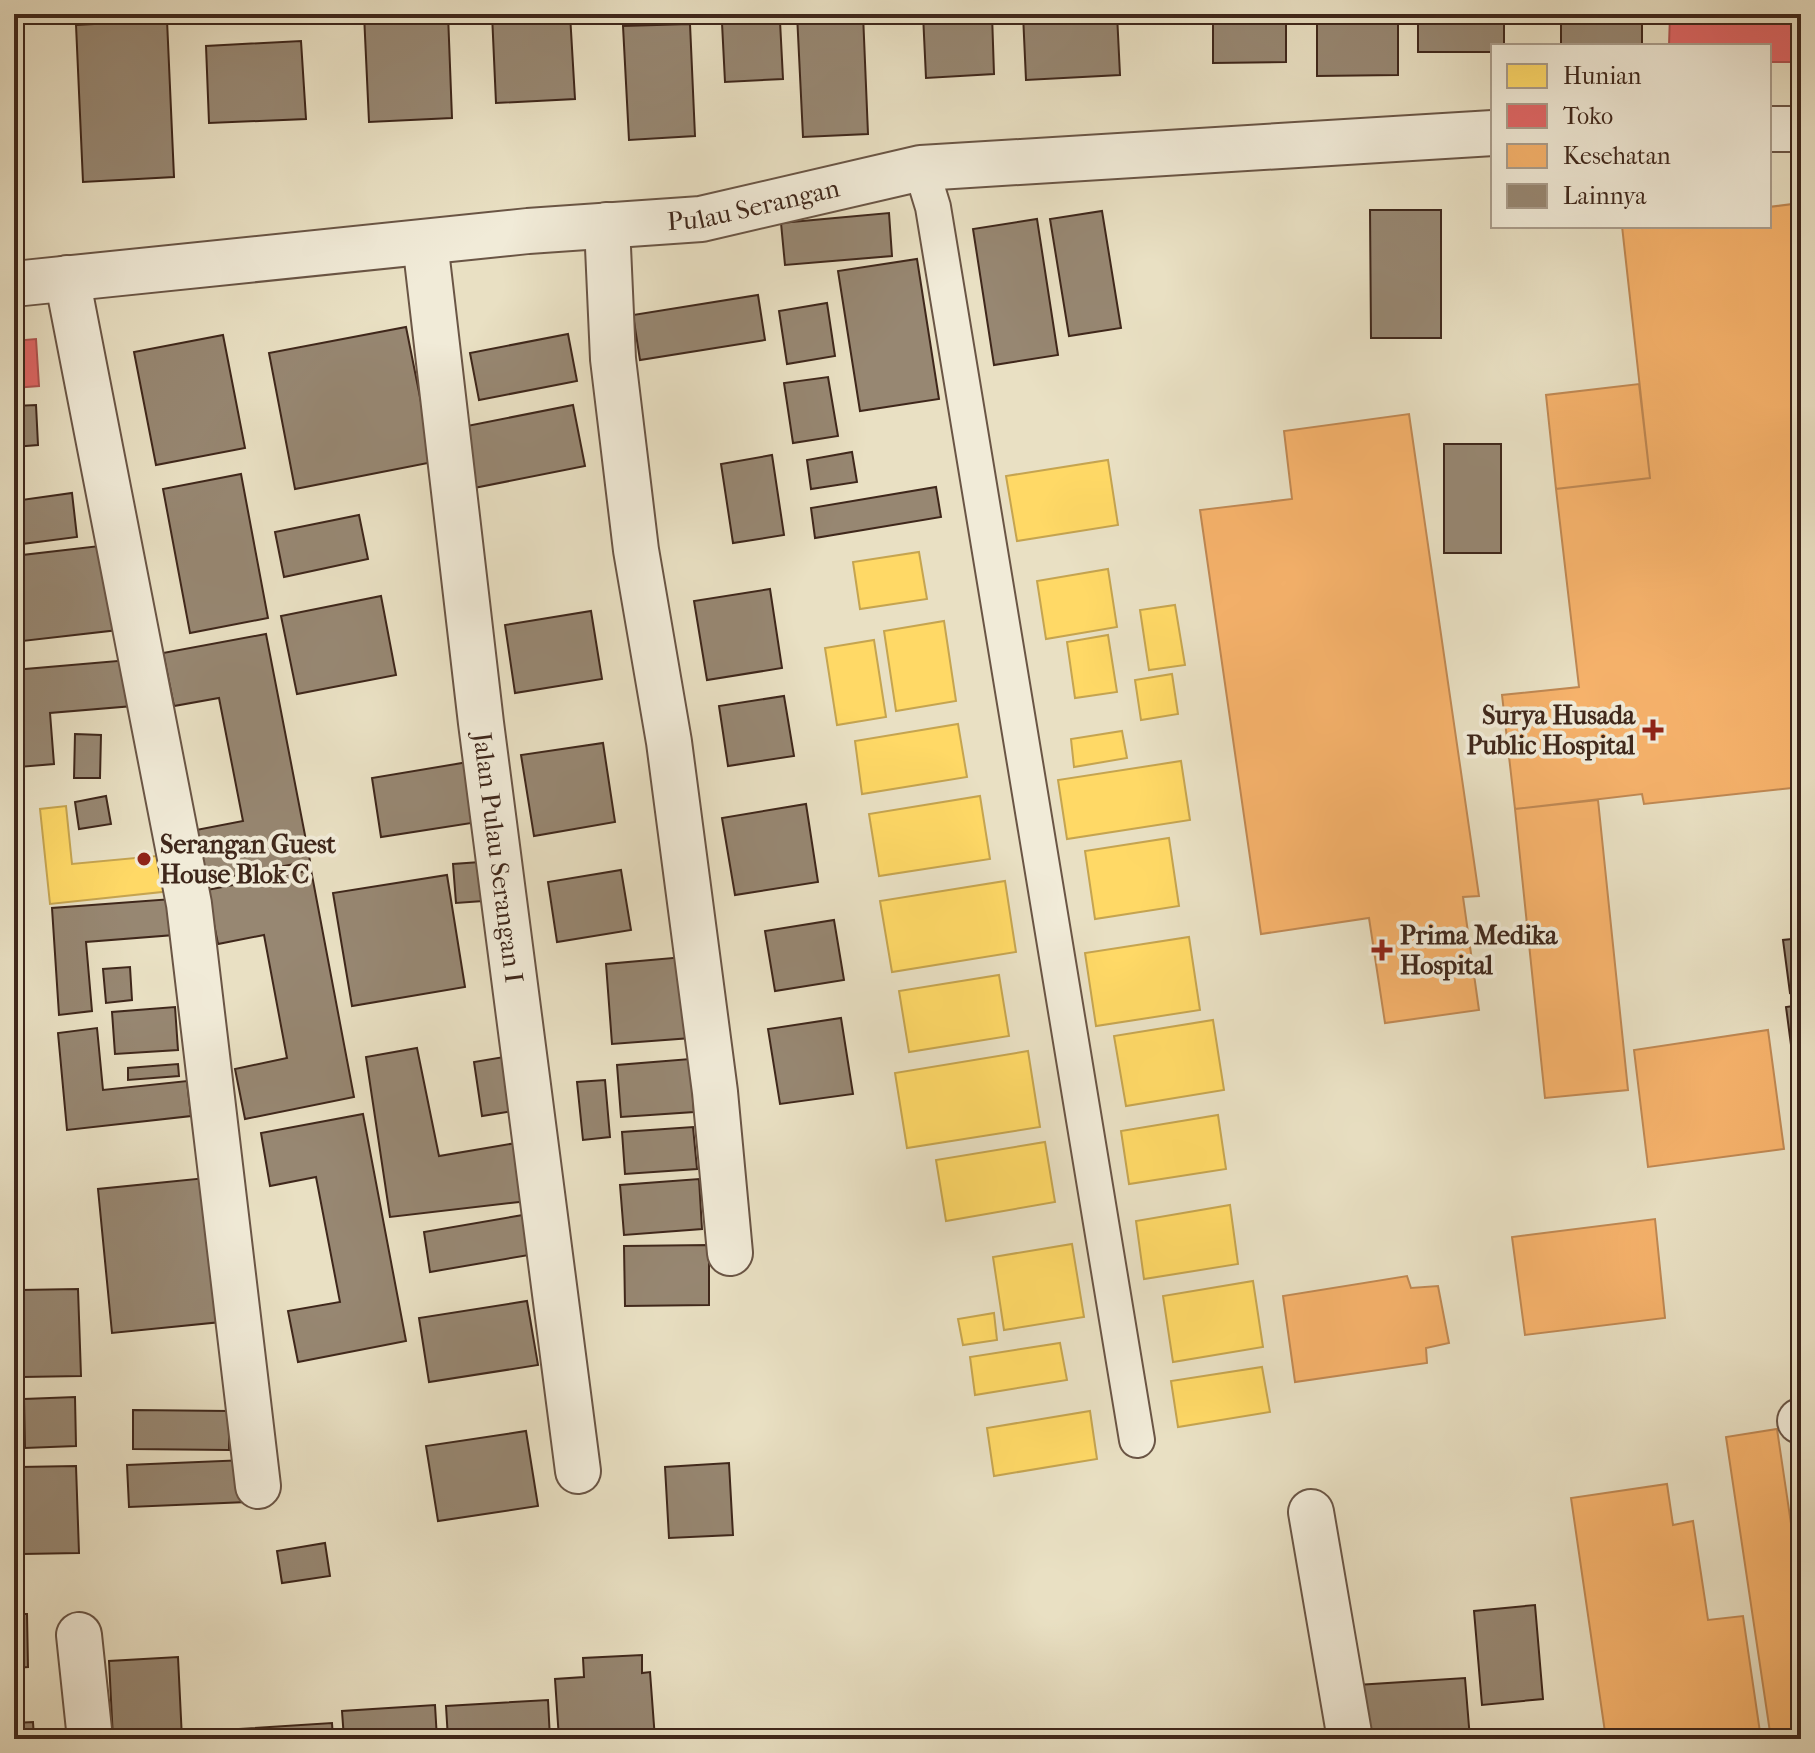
<svg xmlns="http://www.w3.org/2000/svg" width="1815" height="1753" font-family="'IM FELL French Canon',serif">
<style>
.homes{fill:#ffd966;stroke:#c5a450;stroke-width:2}
.shops{fill:#e06666;stroke:#b05350;stroke-width:2}
.health{fill:#f6b26b;stroke:#bf8853;stroke-width:2}
.building{fill:#978772;stroke:#3f271b;stroke-width:2}
.lines{fill:none;stroke-linecap:round;stroke-linejoin:round}
.lane-casing{stroke:#6a5545;stroke-width:38}
.street-casing{stroke:#6a5545;stroke-width:48}
.lane{stroke:#f1ebd8;stroke-width:34}
.street{stroke:#f1ebd8;stroke-width:44}
.poi-dot{fill:#8f2418;stroke:#f1ebd8;stroke-width:3}
.labels{text-anchor:middle;stroke-width:8;stroke-linejoin:round;paint-order:stroke}
.street-label{font-size:26px;fill:#3f271b;stroke:#f1ebd8}
.poi-label{font-size:26px;font-weight:bold;fill:#3f271b;stroke:#f1ebd8;text-anchor:start}
</style>
<rect width="100%" height="100%" fill="#e9e0c3"/>
<filter id="stains"><feTurbulence type="fractalNoise" baseFrequency=".0025" numOctaves="4"/><feColorMatrix values="0 0 0 0 .2 0 0 0 0 .09 0 0 0 0 .02 0 0 0 .5 -.17"/></filter>
<radialGradient id="worn" r=".72"><stop offset=".6" stop-color="#630" stop-opacity="0"/><stop offset="1" stop-color="#630" stop-opacity=".3"/></radialGradient>
<path class="homes" d="M1108,460L1118,525L1017,541L1006,476Z
M919,552L927,599L860,609L853,562Z
M1108,569L1117,627L1046,639L1037,581Z
M1175,605L1185,665L1149,670L1140,610Z
M944,621L956,701L896,711L884,631Z
M1108,635L1117,692L1075,698L1067,642Z
M874,640L886,717L837,725L825,648Z
M1172,674L1178,714L1141,720L1135,680Z
M958,724L967,777L862,794L855,741Z
M1122,731L1127,758L1074,767L1071,739Z
M1181,761L1190,820L1067,839L1058,780Z
M980,796L990,859L879,876L869,814Z
M66,806L72,864L167,855L171,891L50,904L40,809Z
M1169,838L1179,906L1095,919L1085,851Z
M1005,881L1016,952L892,972L880,901Z
M1189,937L1200,1010L1096,1026L1085,953Z
M999,975L1009,1036L909,1052L899,991Z
M1213,1020L1224,1090L1126,1106L1114,1036Z
M1028,1051L1040,1127L907,1148L895,1073Z
M1218,1115L1226,1169L1129,1184L1121,1131Z
M1045,1142L1055,1202L946,1221L936,1160Z
M1230,1205L1238,1264L1144,1279L1136,1221Z
M1072,1244L1084,1317L1004,1330L993,1257Z
M1253,1281L1263,1347L1173,1362L1163,1296Z
M994,1313L997,1340L963,1345L958,1319Z
M1060,1343L1067,1380L975,1395L970,1357Z
M1262,1367L1270,1412L1178,1427L1171,1381Z
M1090,1411L1097,1459L994,1476L987,1428Z"/>
<path class="shops" d="M1670,14H1796L1795,62H1769V46H1669Z
M36,339L39,386L14,388V341Z"/>
<path class="health" d="M1801,203V787L1644,804L1642,794L1515,809L1502,695L1579,687L1556,489L1650,478L1622,226H1769V207Z
M1639,384L1650,478L1556,489L1546,395Z
M1409,414L1479,896L1463,897L1479,1010L1385,1023L1369,918L1261,934L1200,510L1292,499L1284,431Z
M1598,800L1628,1090L1545,1098L1515,809Z
M1768,1030L1784,1149L1648,1167L1634,1050Z
M1655,1219L1665,1318L1525,1335L1512,1237Z
M1407,1276L1411,1288L1438,1286L1449,1343L1426,1348L1427,1363L1295,1382L1283,1296Z
M1777,1429L1801,1591V1739H1771L1726,1437Z
M1667,1484L1673,1525L1693,1521L1708,1620L1743,1616L1761,1739H1606L1571,1498Z"/>
<path class="building" d="M364,14H448L452,118L369,122Z
M492,14H570L575,99L496,103Z
M797,14H863L868,134L803,137Z
M923,14H992L994,74L926,78Z
M1023,14H1117L1120,75L1026,80Z
M1213,14H1286V62L1213,63Z
M1418,14H1504V46H1493V52H1418Z
M1561,14H1642V46H1561Z
M167,20L174,177L83,182L76,25Z
M1317,20L1398,21V75L1317,76Z
M780,21L783,79L725,82L722,23Z
M690,24L695,136L629,140L623,26Z
M301,41L306,119L209,123L206,46Z
M1370,210H1441V338H1371Z
M1102,211L1121,328L1069,336L1050,219Z
M889,213L892,256L785,265L781,223Z
M1037,219L1058,355L994,365L973,229Z
M917,259L939,399L860,411L838,271Z
M758,295L765,340L640,360L633,315Z
M827,303L835,356L787,364L779,311Z
M406,327L433,462L295,489L269,353Z
M568,334L577,381L479,400L470,353Z
M223,335L245,448L156,465L134,352Z
M828,377L838,436L793,443L784,383Z
M36,405L38,445L14,447V406Z
M573,405L585,466L474,488L462,427Z
M1444,444H1501V553H1444Z
M852,452L857,482L811,489L807,460Z
M772,455L784,535L733,543L721,464Z
M241,474L268,618L190,633L163,489Z
M936,487L941,517L815,538L811,508Z
M72,493L77,537L14,545V501Z
M359,515L368,559L284,577L275,532Z
M108,545L118,630L14,642V556Z
M770,589L782,668L707,680L694,601Z
M381,596L396,675L297,694L281,616Z
M591,611L602,679L515,693L505,625Z
M266,634L310,861L201,882L191,831L243,821L219,698L174,706L163,653Z
M129,660L133,706L50,713L54,764L19,767L14,670Z
M784,696L794,756L728,766L719,706Z
M75,734L101,735L100,778H74Z
M603,743L615,822L534,836L521,755Z
M468,762L478,822L381,837L372,778Z
M106,796L111,824L79,829L75,802Z
M806,804L818,882L735,895L722,818Z
M494,861L497,900L456,903L453,864Z
M311,870L354,1097L245,1119L235,1069L287,1058L264,935L218,944L207,890Z
M621,870L631,930L557,942L548,882Z
M447,875L465,987L352,1006L333,893Z
M172,899L174,935L86,942L92,1011L59,1015L52,908Z
M834,920L844,980L775,991L765,931Z
M1801,938V991L1790,993L1783,940Z
M684,957L691,1038L612,1044L606,964Z
M130,967L132,1000L106,1003L103,969Z
M1801,1005V1044L1791,1045L1786,1007Z
M175,1007L178,1050L115,1054L112,1012Z
M841,1018L853,1094L780,1104L768,1029Z
M97,1028L103,1090L187,1081L191,1116L67,1130L58,1033Z
M417,1048L439,1156L522,1142L528,1201L390,1217L366,1057Z
M510,1056L519,1110L482,1116L474,1062Z
M690,1059L694,1112L621,1117L617,1065Z
M178,1064L179,1076L128,1080V1068Z
M1801,1069V1100L1796,1070Z
M605,1080L610,1137L583,1140L577,1082Z
M363,1114L406,1341L298,1362L288,1311L340,1302L316,1177L270,1186L261,1133Z
M693,1127L697,1169L625,1174L622,1132Z
M206,1178L221,1322L112,1333L98,1189Z
M699,1179L702,1229L624,1235L620,1185Z
M523,1215L529,1255L430,1272L424,1232Z
M709,1245V1305L625,1306L624,1246Z
M78,1289L81,1376L23,1377L20,1290Z
M527,1301L538,1365L429,1382L419,1318Z
M75,1397L76,1446L25,1448L24,1399Z
M133,1410L229,1411V1450L133,1449Z
M526,1431L538,1506L438,1521L426,1446Z
M246,1460L247,1502L129,1507L127,1465Z
M729,1463L733,1535L669,1538L665,1467Z
M76,1466L79,1553L23,1554L20,1467Z
M325,1543L330,1576L282,1583L277,1551Z
M1535,1605L1543,1699L1482,1705L1474,1611Z
M14,1614H27L28,1667L14,1668Z
M642,1655V1673L650,1672L655,1739H559L555,1679L584,1677L583,1658Z
M178,1657L182,1739H113L109,1661Z
M1465,1678L1470,1739H1361L1357,1685Z
M548,1700L550,1739H448L446,1706Z
M435,1705L437,1739H344L342,1711Z
M33,1722L34,1739H14V1723Z
M332,1723L333,1739H241L240,1729Z"/>
<g class="lines">
<defs>
<path id="lane" d="M921,168L933,207L1137,1440"/>
<g id="street">
<path d="M1769,129H1801"/>
<path d="M607,225L613,359L636,550L669,742L715,1092L730,1253"/>
<path id="s1" d="M425,242L481,723L578,1471"/>
<path d="M67,278L189,904L258,1486"/>
<path id="s2" d="M14,284L528,231L701,219L921,168L1493,133"/>
<path d="M1800,1421H1801"/>
<path d="M1311,1512L1350,1739"/>
<path d="M79,1635L90,1739"/>
</g>
</defs>
<use href="#lane" class="lane-casing"/>
<use href="#street" class="street-casing"/>
<use href="#lane" class="lane"/>
<use href="#street" class="street"/>
</g>
<g class="poi-dot">
<path d="M1649 718h8v8h8v8h-8v8h-8v-8h-8v-8h8z"/>
<circle cx="144" cy="859" r="8"/>
<path d="M1378 938h8v8h8v8h-8v8h-8v-8h-8v-8h8z"/>
</g>
<g class="labels">
<g class="street-label">
<text dy="9" stroke="none"><textPath href="#s2" startOffset="744">Pulau Serangan</textPath></text>
<text dy="9" stroke="none"><textPath href="#s1" startOffset="620">Jalan Pulau Serangan I</textPath></text>
</g>
<g class="poi-label">
<text x="1635" y="724" text-anchor="end">Surya Husada<tspan x="1635" dy="30">Public Hospital</tspan></text>
<text x="160" y="853">Serangan Guest<tspan x="160" dy="30">House Blok C</tspan></text>
<text x="1400" y="944">Prima Medika<tspan x="1400" dy="30">Hospital</tspan></text>
</g>
</g>
<rect width="1815" height="1753" fill="none" stroke="#e9e0c3" stroke-width="48"/>
<rect x="16" y="16" width="1783" height="1721" fill="none" stroke="#3f271b" stroke-width="4"/>
<rect x="24" y="24" width="1767" height="1705" fill="none" stroke="#3f271b" stroke-width="2"/>
<rect x="1491" y="44" width="280" height="184" fill="#f1ebd8" stroke="#aa9d8c" stroke-width="2"/>
<rect x="1507" y="64" width="40" height="24" fill="#ffd966" stroke="#aa9d8c" stroke-width="2"/>
<text x="1563" y="84" font-size="24" fill="#3f271b">Hunian</text>
<rect x="1507" y="104" width="40" height="24" fill="#e06666" stroke="#aa9d8c" stroke-width="2"/>
<text x="1563" y="124" font-size="24" fill="#3f271b">Toko</text>
<rect x="1507" y="144" width="40" height="24" fill="#f6b26b" stroke="#aa9d8c" stroke-width="2"/>
<text x="1563" y="164" font-size="24" fill="#3f271b">Kesehatan</text>
<rect x="1507" y="184" width="40" height="24" fill="#978772" stroke="#aa9d8c" stroke-width="2"/>
<text x="1563" y="204" font-size="24" fill="#3f271b">Lainnya</text>
<rect width="100%" height="100%" filter="url(#stains)"/>
<rect width="100%" height="100%" fill="url(#worn)"/>
</svg>
